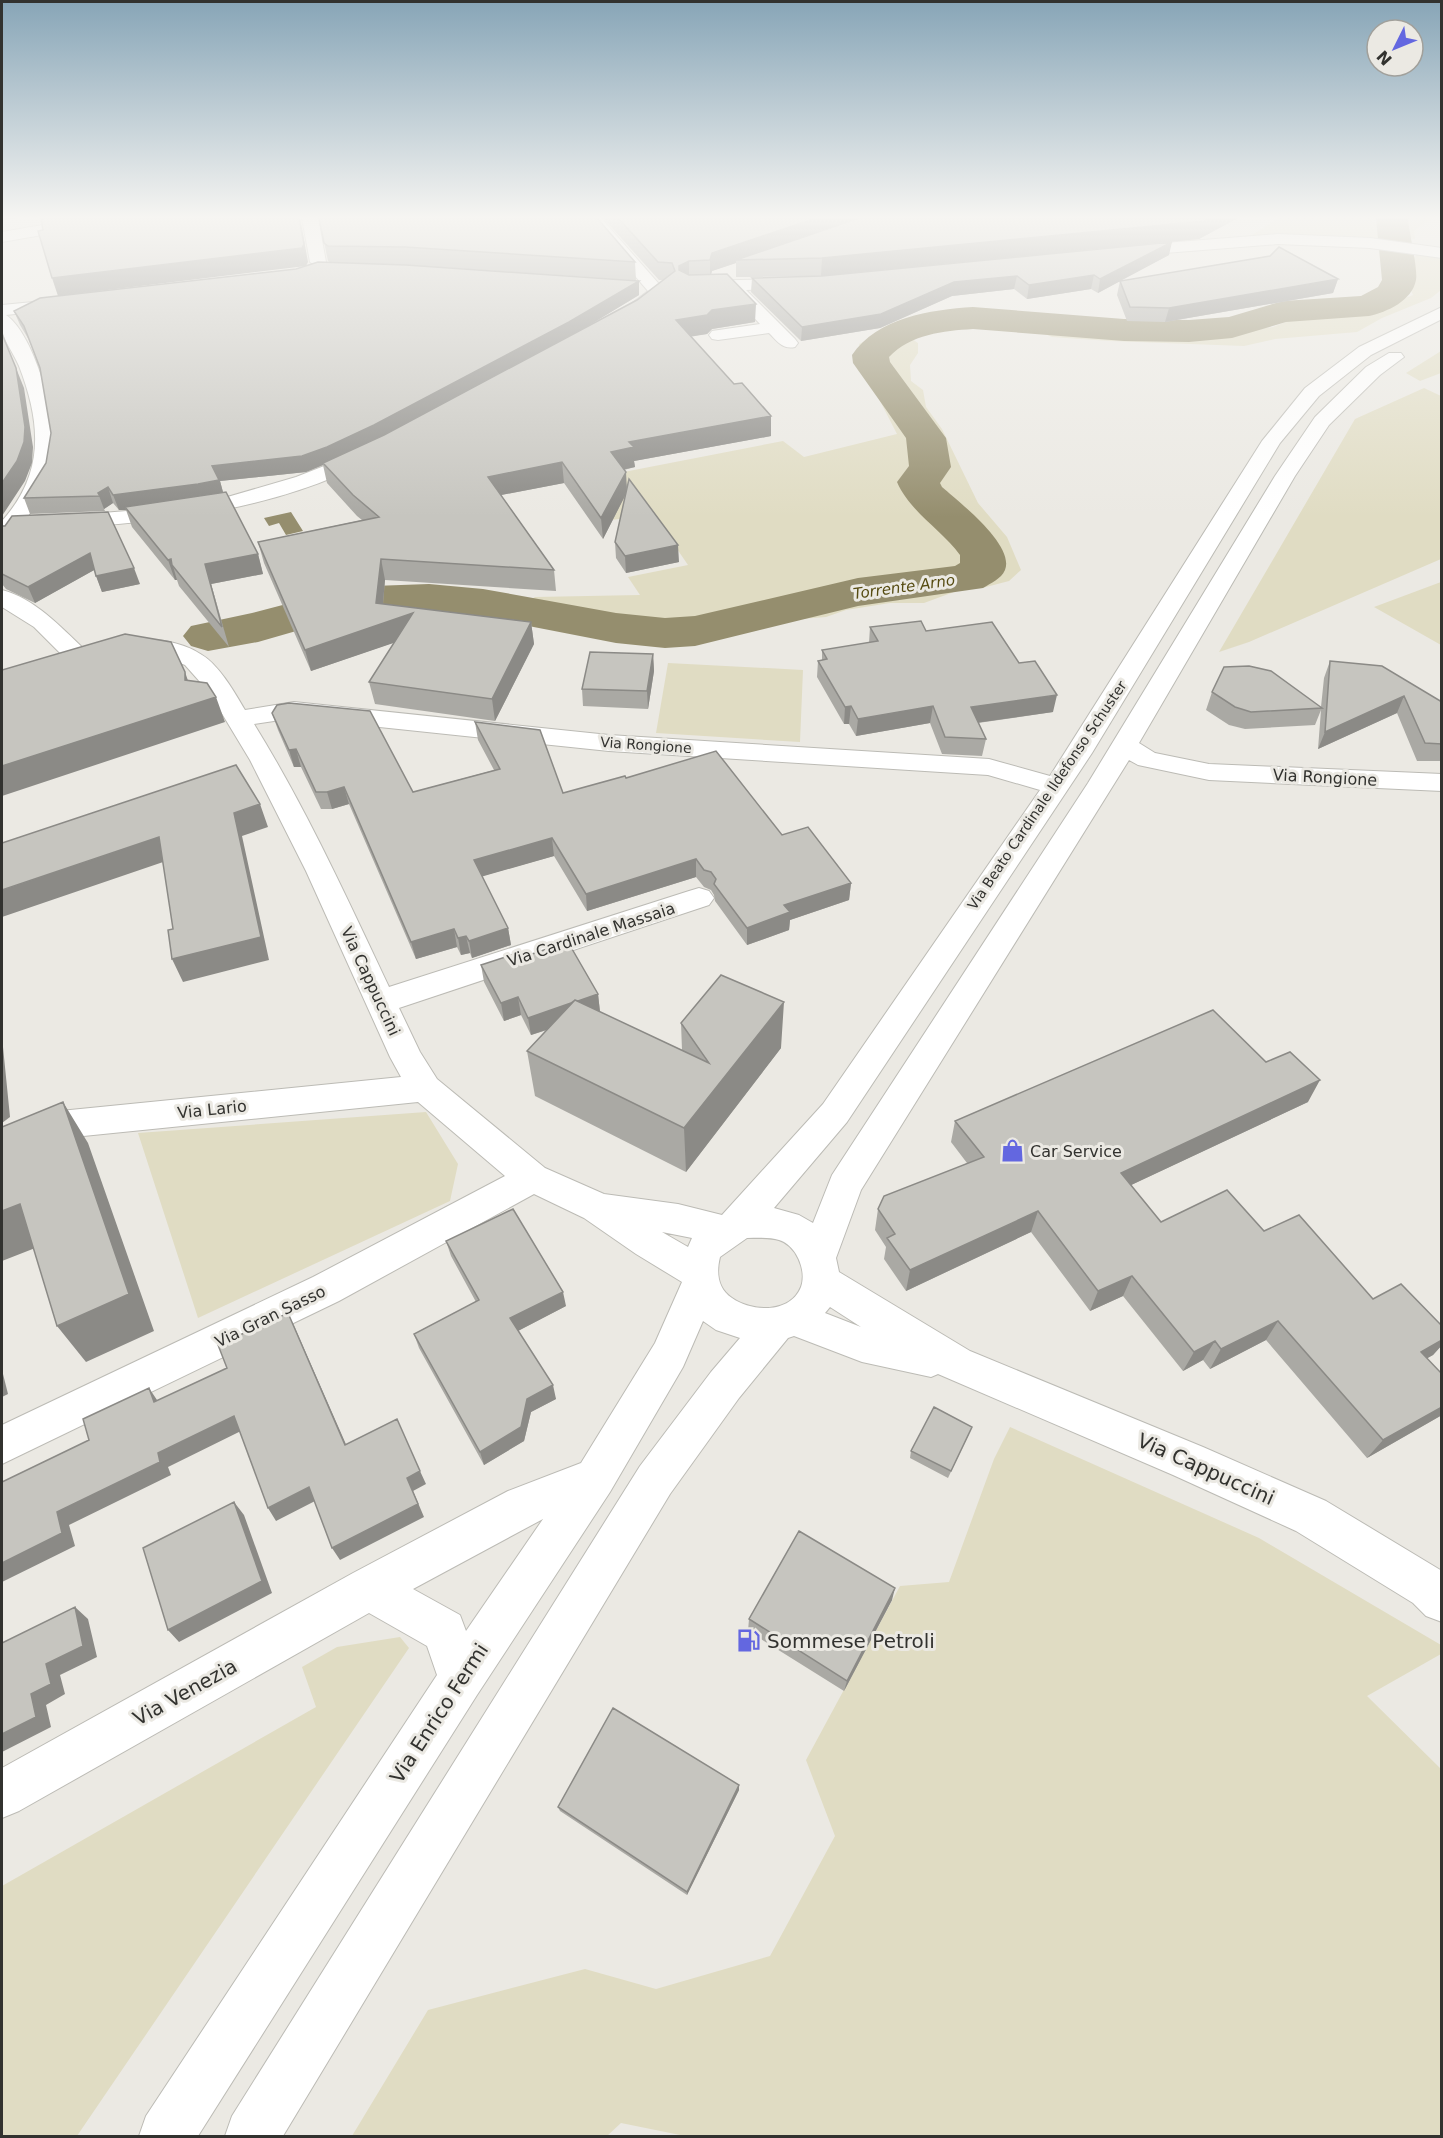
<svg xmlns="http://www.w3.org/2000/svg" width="1443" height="2138" font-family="'DejaVu Sans',sans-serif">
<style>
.green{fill:#e0dcc3}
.water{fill:#958e6e}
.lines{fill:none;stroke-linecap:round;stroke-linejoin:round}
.river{fill:#958e6e;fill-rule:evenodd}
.minor-casing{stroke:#bcbbb5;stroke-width:2}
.minor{fill:#fff;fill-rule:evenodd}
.wall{fill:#aaa9a4;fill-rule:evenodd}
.shaded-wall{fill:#8b8a86}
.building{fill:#c6c5bf;stroke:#8b8a86;stroke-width:1.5}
.labels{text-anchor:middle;stroke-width:6;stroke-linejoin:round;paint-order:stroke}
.far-street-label{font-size:14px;fill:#32322f;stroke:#ebe9e3}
.far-water-label{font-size:15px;font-style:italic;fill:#564b11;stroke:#ebe9e3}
.street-label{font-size:16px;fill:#32322f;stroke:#ebe9e3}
.poi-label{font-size:16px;fill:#32322f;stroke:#ebe9e3;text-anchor:start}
.near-street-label{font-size:20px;fill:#32322f;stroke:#ebe9e3}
.near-poi-label{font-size:20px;fill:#32322f;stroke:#ebe9e3;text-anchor:start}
</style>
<rect width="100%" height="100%" fill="#ebe9e3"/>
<path class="green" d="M1279,218H1369L1381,228L1379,239L1252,235Z
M1402,218H1432L1414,231L1415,239L1399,237Z
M1420,253L1441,259V290L1431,298L1382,318L1357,332L1275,339L1244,346L1110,341L1052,337L1041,332L1044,328L1067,329L1109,335L1219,334L1273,327L1291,320L1327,317L1381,307L1413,295C1407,284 1413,273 1407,262Z
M881,333L909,337L918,343V353L910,365L911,381L923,390L926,407L942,429L978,503L1007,537L1021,570L1009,581L982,588L962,589L924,603H890L846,610L826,617L787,620L676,643L574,626H533L504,617L535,597L640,595L628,577L688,565L653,514L598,522V477L783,441L804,457L897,434L862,366L859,344Z
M1441,351V373L1420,381L1406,373Z
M1424,388L1441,396V559L1249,642L1219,652L1355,419Z
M1441,582V645L1374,607Z
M668,663L803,670L800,742L656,733Z
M426,1112L458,1164L450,1201L198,1318L138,1133Z
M1010,1427L1259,1538L1441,1645V1654L1367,1696L1441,1769V2136H685L621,2123L607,2136H352L428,2010L585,1969L656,1989L770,1956L835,1836L806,1760L900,1586L949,1582L994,1459Z
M400,1637L409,1648L77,2136H2V1886L316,1707L302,1667L337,1647Z"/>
<path class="water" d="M291,512L303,531L286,535L279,523L269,526L264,518Z"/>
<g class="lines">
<path class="river" d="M1376,218H1408C1409,232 1418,269 1416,280C1412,301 1387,312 1369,316L1286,322L1232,338L1189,342L1124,341L973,329C943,331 911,334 889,357L890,362L946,438L951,467L940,483L942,487C959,502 1015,545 1005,570C1001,579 991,583 983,588L858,606L695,646L665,648L616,643L483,617L429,612L373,614L324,623L258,642L208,651L191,646L183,636L191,626L252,613L317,596L373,586L429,584L483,589L616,613L665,618L695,616L858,578L955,566L960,563V555C941,529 910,512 897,482L909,466L906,438L853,363L852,355C878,317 930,310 973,307L1124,319L1189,320L1229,317L1283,301L1361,296L1378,287L1382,280Z"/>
<defs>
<path id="minor" d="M83,218H118L110,223L2,242V232Z
M302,218H318L326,262L324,265L318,267L310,262Z
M585,218H601L666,292L633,318H621L618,314L648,291Z
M1278,234L1370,238L1442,248V258L1370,248L1278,244L1127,256L1119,251L1127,246Z
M795,279L803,284L801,288L746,290L795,339L798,343L795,347C783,350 777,341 769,333L718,340L712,339L709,335L712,331L760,324L728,290L694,291L686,286L694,281Z
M64,299L70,300L73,304L70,308L6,315C36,335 61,431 54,465C48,495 26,517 10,541L2,542V521C45,473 41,423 19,366C14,354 3,340 2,328C0,321 2,312 2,305Z
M1442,307V319L1371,355L1319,396L1280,443L1092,753L847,1122L774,1208L799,1215L813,1223L832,1175L1088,783L1275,476L1315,417L1366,367L1389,353H1401L1404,357L1380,375L1329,425L1295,476L1139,743L1155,753L1209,764L1442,774V791L1209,780L1138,765L1129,760L861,1190L836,1258L839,1272L970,1351L1203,1447L1326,1501L1442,1571V1622L1426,1616L1413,1603L1296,1531L1173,1475L938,1374L931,1377L862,1362L794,1336L788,1338L739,1398L670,1494L283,2136H225L232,2116L640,1466L711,1372L740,1338L716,1330L703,1321L683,1367L610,1492L477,1695L198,2136H139L146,2116L437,1675L427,1646L369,1613L19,1811L2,1818V1768L353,1573L508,1491L581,1463L655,1343L682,1282L636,1254L584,1218L534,1194L339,1301L2,1464V1425L313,1277L505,1176L418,1102L44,1140L2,1157V1128L40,1113L401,1077L390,1057L306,871L250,760L209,692L185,665L163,656L124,652L121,647L124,642C148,636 182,641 202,655C219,665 235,693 245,710L294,702L609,735L989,759L1050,776L1262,441L1305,388L1359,347ZM294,718L609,751L988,775L1040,790L823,1104L722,1215L678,1204L604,1194L545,1168L437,1079L420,1052L399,1008L709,905L714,898L709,891L699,888L689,891L389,987C347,898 306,808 254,724ZM662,1232L692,1238L688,1247ZM747,1238C757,1238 770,1237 779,1240C796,1245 807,1270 801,1287C790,1314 752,1312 732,1298C718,1289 716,1273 720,1257ZM830,1307L861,1327L825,1313ZM543,1519L466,1631L460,1615L413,1589Z
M365,450L372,452L375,456C368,466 350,470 339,475C252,512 160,522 66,528L58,527L55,522L58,517L66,516L163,508L217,500L296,477Z
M2,590C34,598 61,627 84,649L87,654L84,659L75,661L66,659L34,627L2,607Z"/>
</defs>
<use href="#minor" class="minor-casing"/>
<use href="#minor" class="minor"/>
</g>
<path class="wall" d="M319,218L635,262L636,280L639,295L586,327L637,300L663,280H659L603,218H1238L1199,239L821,276L736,277V263L712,271L711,275L755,322L712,329L707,334L691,336L771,436L634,461L635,467L624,470L627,488L679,562L626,573L616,558L615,542L625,496L603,539L564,483L501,495L554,570L556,591L385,580L383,604L531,622L534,644L495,721L375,704L369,682L395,642L311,671L264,563L258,542L362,520L357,516L327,483L323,465L306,472L220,481L223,492L258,554L263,574L211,584L229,647L179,586L177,580H175L132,527L126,510H119L113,503L104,509L105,511L30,514L24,498L46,463L51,433L40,369L29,340L20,325L14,311L296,269L331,263L328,261ZM377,264L408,265L629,280Z
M1169,255L1121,280L1338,279L1333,293L1165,322L1127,321L1117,295L1120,281L1098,293L1091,289L1027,299L1014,289L952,296L880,328L801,341L751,292L752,278L822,276Z
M2,526L140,584L102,592L94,570L35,603L6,589L2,584Z
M870,627L926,631L1019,663L1053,712L978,723L986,739L982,756L942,754L930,723L856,736L849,724H844L817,677L818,661L822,660V650L869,643Z
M653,654L654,671L648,709L583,706L582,689Z
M1330,661L1442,702V761H1417L1397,713L1318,749L1321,710L1315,725L1245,729L1229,725L1206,710L1212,692L1321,707L1324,678Z
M272,713L413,792L494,770L478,740L475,722L563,793L626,778L782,835L851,883L849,900L790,920L789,930L747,945L715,901L714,895L711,890L704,887L696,877L587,911L554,856L482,876L508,928L511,945L472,958L470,953L461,955L457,947L416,959L349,804L332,809H321L301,767H294L278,730Z
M523,957L598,994L600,1012L682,1050L681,1023L781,1048L686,1172L535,1096L527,1051L547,1030L531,1035L521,1015L504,1021L484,982L481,965Z
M1266,1062L1308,1102L1131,1185L1161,1222L1264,1231L1373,1299L1442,1326V1345L1433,1355L1427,1358L1442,1415L1367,1458L1266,1340L1210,1369L1203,1360L1183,1371L1123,1296L1090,1311L1031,1232L906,1291L884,1259L886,1247L875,1230L878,1209L967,1163L951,1142L955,1121Z
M446,1241L566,1306L518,1331L556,1399L531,1412L524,1441L484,1465L419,1348L414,1334L476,1302L451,1256Z
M969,1434L948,1478L910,1458L911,1451Z
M892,1600L844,1691L748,1631L749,1619Z
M739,1785V1790L687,1895L560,1811L558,1807Z"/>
<path class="shaded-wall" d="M2,218H18L2,220Z
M299,218H300L308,262L306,266L58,296L52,278Z
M816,218H866L736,260V263L712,271L710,278V260L712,253Z
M1210,218H1238L1199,239L821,276L822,258Z
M1172,242L1169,255L1098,293L1100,279Z
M689,261V279L680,284L679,266Z
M1094,275L1091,289L1027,299L1029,285Z
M1017,276L1014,289L952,296L880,328L801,341L802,327L954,282Z
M1338,279L1333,293L1165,322L1169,308Z
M639,281V295L570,337L377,440L323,463V465L306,472L220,481L224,496L125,507L126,510H119L113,495Z
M756,304L755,322L712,329L707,334L677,339L676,320L712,310Z
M16,368L24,388L33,447L32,463L25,481L2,516V483Z
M771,416V436L634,461L635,467L612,472L611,452L629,442Z
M562,462L564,483L491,497L488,477Z
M626,472L627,492L603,539L601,518Z
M108,487L113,503L104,509L98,493Z
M678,545L679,562L626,573L625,556Z
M90,553L96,569L35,603L28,587Z
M258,554L263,574L211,584L229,647L205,564Z
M171,559L177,580H175L168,560Z
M381,559L385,580L381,624L413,613L417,635L311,671L305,650L376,603Z
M134,568L140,584L102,592L96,576Z
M531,622L534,644L495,721L492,699Z
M653,654L654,671L648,709L647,691Z
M185,672L194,698L216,697L225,722L2,796V766L185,680Z
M1057,695L1053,712L968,724L971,707Z
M1404,696L1397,713L1318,749L1325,732Z
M851,706L849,724H844L845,707Z
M933,706L930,723L856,736L858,719Z
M296,749L301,767H294L289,750Z
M344,787L349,804L332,809L327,792Z
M260,804L268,827L242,836L269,960L183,982L172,959L234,813Z
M159,837L169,860L2,917V890Z
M552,838L554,856L477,878L474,860Z
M696,859V877L587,911L586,894Z
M851,883L849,900L790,920L789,930L747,945V928L784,905Z
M508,928L511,945L472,958L469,941Z
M454,929L457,947L416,959L411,942Z
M466,936L470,953L461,955L458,938Z
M598,994L600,1012L531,1035L528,1018Z
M518,997L521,1015L504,1021L501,1003Z
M784,1002L781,1048L686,1172L684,1128Z
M2,1037L10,1117L2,1123Z
M1320,1080L1308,1102L1112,1194L1121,1173Z
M63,1102L88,1143L154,1331L86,1362L57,1326Z
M20,1204L48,1243L2,1261V1211Z
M1038,1211L1031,1232L906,1291L910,1270Z
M1132,1276L1123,1296L1090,1311L1098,1291Z
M563,1292L566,1306L514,1333L510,1318Z
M288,1313L295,1328L352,1458L345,1445Z
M1278,1321L1266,1340L1210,1369L1221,1349Z
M1442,1340V1345L1433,1355L1405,1371L1421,1352Z
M1215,1341L1203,1360L1183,1371L1194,1352Z
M2,1370L8,1394L2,1397Z
M553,1385L556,1399L531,1412L524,1441L484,1465L480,1452L527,1399Z
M149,1388L159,1403L154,1402Z
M1442,1407V1415L1367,1458L1383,1440Z
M234,1416L243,1430L168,1467L171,1475L69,1525L75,1546L2,1582V1563L57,1512L158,1453Z
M420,1471L426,1484L413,1491L424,1517L340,1560L332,1548L407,1478Z
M309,1487L317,1500L276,1521L268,1508Z
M234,1502L244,1515L272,1593L179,1642L168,1630Z
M895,1588L892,1600L844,1691L847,1681Z
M75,1607L88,1619L97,1657L60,1675L65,1694L46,1705L51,1727L2,1752V1734L31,1694Z
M739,1785V1790L687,1895V1892Z"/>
<path class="building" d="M46,218H299L304,244L302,248L52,278L38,231L43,230L41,219Z
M319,218H597L635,262L405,247L328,246L324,243Z
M618,218H816L712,253L710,260L689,261L679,266V270L689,275L727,274L756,304L712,310L707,315L676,320L734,384L742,383L771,416L629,442L634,447L611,452L626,472L601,518L562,462L488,477L554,570L381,559L376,603L531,622L492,699L369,682L413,613L305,650L258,542L379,517L353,495L323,463L384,435L637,300L675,271L672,263L658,262Z
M859,218H1210L1204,221L822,258L736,260Z
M1172,242L1100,279L1094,275L1029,285L1017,276L954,282L881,314L802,327L752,278L822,276Z
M1279,247L1338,279L1169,308L1130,307L1120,281L1270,256Z
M318,262L406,265L639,281L569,322L374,425L327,447L302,456L212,466L219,480L198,484L113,495L108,487L98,493L100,496L24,498L46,463L51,433L40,368L24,326L14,311L40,298L296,269Z
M2,334L16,368L25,427L24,442L17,461L2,483Z
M629,479L678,545L625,556L615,542Z
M226,492L258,554L205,564L222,627L172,565L171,559L168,560L125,507Z
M108,512L134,568L96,576L90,553L28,587L2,574V526H5L12,516Z
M921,621L926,631L992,622L1019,663L1035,661L1057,695L971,707L986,739L945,737L933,706L858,719L851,706L845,707L818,661L827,659L822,650L878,641L870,627Z
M125,634L171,642L185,672V680L207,683L216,697L2,766V670Z
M590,652L653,654L647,691L582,689Z
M1330,661L1382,666L1442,702V744L1425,743L1404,696L1325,732Z
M1249,666L1271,671L1322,708L1251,712L1235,707L1212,692L1224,667Z
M289,703L370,711L413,792L500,769L475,722L540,730L563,793L625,776L626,778L716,751L782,835L808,827L851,883L784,905L790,912L747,928L714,884L716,879L711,872L704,870L696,859L586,894L552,838L474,860L508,928L469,941L466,936L458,938L454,929L411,942L344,787L327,792H316L296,749L289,750L272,713L277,705Z
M236,765L260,804L234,813L261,937L172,959L168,930L173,929L159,837L2,890V843Z
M568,942L598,994L578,1001L575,1000L571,1003L528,1018L518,997L501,1003L481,965L521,952L523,957Z
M721,975L784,1002L684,1128L527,1051L575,1000L709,1063L681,1023Z
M1213,1010L1266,1062L1290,1052L1320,1080L1121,1173L1161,1222L1227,1190L1264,1231L1299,1215L1373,1299L1401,1284L1442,1326V1340L1421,1352L1442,1374V1407L1383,1440L1278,1321L1221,1349L1215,1341L1194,1352L1132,1276L1098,1291L1038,1211L910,1270L887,1238L895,1234L878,1209L884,1196L984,1157L955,1121Z
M63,1102L129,1294L57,1326L20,1204L2,1211V1127Z
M513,1209L563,1292L510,1318L553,1385L527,1399L521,1427L480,1452L414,1334L479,1300L446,1241Z
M288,1313L345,1445L397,1419L420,1471L407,1478L418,1504L332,1548L309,1487L268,1508L234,1416L158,1453L160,1462L57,1512L62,1533L2,1563V1482L89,1440L83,1419L149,1388L154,1402L227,1368L218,1345Z
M934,1407L972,1427L951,1471L911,1451Z
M234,1502L262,1581L168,1630L143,1548Z
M799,1531L895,1588L847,1681L749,1619Z
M75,1607L83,1646L46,1664L51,1684L31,1694L36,1717L2,1734V1643Z
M613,1708L739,1785L687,1892L558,1807Z"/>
<linearGradient id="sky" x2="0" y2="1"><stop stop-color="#87a5b7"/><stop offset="0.42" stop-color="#f6f5f2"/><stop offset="1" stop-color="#f6f5f2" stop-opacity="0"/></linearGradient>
<rect width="1443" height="517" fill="url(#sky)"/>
<defs>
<symbol id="shop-bare" viewBox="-9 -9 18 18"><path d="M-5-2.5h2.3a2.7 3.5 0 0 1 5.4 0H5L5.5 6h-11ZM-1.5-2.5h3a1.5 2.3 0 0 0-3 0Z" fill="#6367e0" stroke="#ebe9e3" stroke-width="2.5" paint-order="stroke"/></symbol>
<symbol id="fuel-bare" viewBox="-9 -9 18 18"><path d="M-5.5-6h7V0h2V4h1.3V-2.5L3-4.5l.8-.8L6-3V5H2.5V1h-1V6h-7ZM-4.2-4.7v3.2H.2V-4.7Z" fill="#6367e0" stroke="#ebe9e3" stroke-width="2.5" paint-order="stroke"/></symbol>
</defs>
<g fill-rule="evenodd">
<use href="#shop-bare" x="996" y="1134" width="33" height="33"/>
<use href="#fuel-bare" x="732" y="1624" width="33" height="33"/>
</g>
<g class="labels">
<g class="far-street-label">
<text transform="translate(646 745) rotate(4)" y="5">Via Rongione</text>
<text transform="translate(1047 795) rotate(-56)" y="5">Via Beato Cardinale Ildefonso Schuster</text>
</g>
<g class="far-water-label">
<text transform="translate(904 587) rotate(-8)" y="5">Torrente Arno</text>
</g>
<g class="street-label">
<text transform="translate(1325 777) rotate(3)" y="6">Via Rongione</text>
<text transform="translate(591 934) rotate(-18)" y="6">Via Cardinale Massaia</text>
<text transform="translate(371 981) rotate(65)" y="6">Via Cappuccini</text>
<text transform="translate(212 1109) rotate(-6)" y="6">Via Lario</text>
<text transform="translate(270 1316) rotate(-26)" y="6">Via Gran Sasso</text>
</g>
<g class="poi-label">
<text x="1030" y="1157">Car Service</text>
</g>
<g class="near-street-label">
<text transform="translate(1206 1469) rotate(24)" y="7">Via Cappuccini</text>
<text transform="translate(185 1692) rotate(-29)" y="7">Via Venezia</text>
<text transform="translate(439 1713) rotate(-57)" y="7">Via Enrico Fermi</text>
</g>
<g class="near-poi-label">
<text x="767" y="1648">Sommese Petroli</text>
</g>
</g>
<rect width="1443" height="2138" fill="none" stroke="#32322f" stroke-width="6"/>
<g transform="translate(1395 48) rotate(227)"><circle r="28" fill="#ebe9e3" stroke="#a1a09b" stroke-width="1.5"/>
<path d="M0-4.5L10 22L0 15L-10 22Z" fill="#6367e0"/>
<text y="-9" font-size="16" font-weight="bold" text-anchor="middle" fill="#32322f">N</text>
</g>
</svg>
